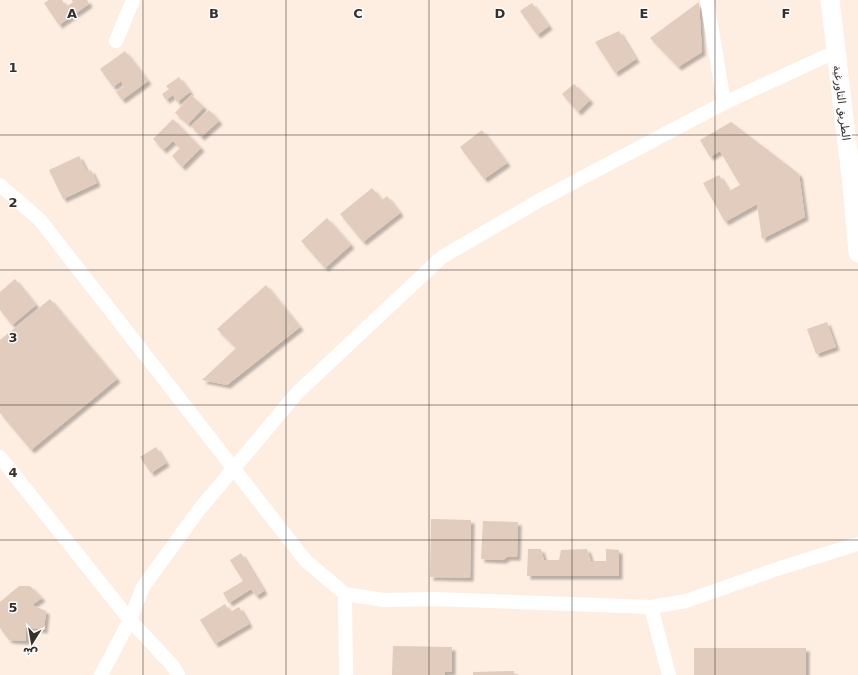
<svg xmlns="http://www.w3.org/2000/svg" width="858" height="675" font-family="'DejaVu Sans',Vazirmatn,sans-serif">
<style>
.building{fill:#e1ccbe;filter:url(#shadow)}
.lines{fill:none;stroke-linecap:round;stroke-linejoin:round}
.street{stroke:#fff;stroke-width:14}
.secondary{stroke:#fff;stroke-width:19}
.grid{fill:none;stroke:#372f2a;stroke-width:1;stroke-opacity:0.55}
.labels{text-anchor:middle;stroke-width:3;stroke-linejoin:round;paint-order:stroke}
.street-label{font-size:11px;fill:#372f2a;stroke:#fdfdfd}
.grid-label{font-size:13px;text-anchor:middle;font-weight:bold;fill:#372f2a;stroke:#fdfdfd;stroke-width:3;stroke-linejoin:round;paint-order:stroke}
</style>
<defs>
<filter id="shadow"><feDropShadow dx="3.5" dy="3.5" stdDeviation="1" flood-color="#0004"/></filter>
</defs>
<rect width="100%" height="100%" fill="#feede1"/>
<path class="building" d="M49,0H62L66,7L73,2L72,0H87L89,4L59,25L44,3Z
M699,2L702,52L678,67L650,38Z
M532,3L549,26L537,35L520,11Z
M619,31L636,59L615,73L595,42Z
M125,51L148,81L122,100L116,92L124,86L121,81L113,87L100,69Z
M179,77L190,92L177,102L173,95L166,100L162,94L169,89L166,86Z
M574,84L590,100L578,112L562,94Z
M191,95L204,107L188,124L175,113Z
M209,110L219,121L201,137L191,126Z
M173,119L201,148L182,167L172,156L180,148L173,141L163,150L153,139Z
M731,122L799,174L805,217L762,239L757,204L725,222L703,183L719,175L729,191L740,185L720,151L710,157L700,140Z
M482,130L507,163L484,179L460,147Z
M79,156L87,172L91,170L97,183L63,199L49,170Z
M372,188L382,200L387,196L400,213L363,242L340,214Z
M327,218L351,245L325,268L301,241Z
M15,279L36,305L12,325L0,310V292Z
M266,285L300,327L227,385L202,380L236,348L217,329Z
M50,299L117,379L31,450L0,413V340Z
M827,322L836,347L816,354L807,329Z
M156,447L166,463L151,473L140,457Z
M431,519L471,520L470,578L430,577Z
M483,521L518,522L517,557H507L503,560L481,559Z
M528,549H541L544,560H559L561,550L587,549L591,561H606V549L619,550V576H527Z
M241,553L264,591L256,596L251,589L229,603L223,593L243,581L230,560Z
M19,586H30L42,598L32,605L46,611L44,630L26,627V641L9,640L0,628V602Z
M225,604L230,612L239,607L249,624L215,644L200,620Z
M393,646L452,647V672H445V675H392Z
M694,648H806V675H694Z
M514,671V675H473V672Z"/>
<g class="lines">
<path class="street" d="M707,0L724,103
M116,41L133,0
M0,185L40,220L305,560L345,594L384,600L435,599L651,607L686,601L780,568L858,544
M0,457L130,620L172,665L178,675
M345,594L346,675
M651,607L669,675
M101,675L130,620L143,587L198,511L297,393L442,257L540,200L724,103L835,52"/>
<path class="secondary" d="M830,0L852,185L858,253"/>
</g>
<path class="grid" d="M143,0V675M286,0V675M429,0V675M572,0V675M715,0V675M0,135H858M0,270H858M0,405H858M0,540H858"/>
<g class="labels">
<g class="street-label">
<text transform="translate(842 103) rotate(83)" y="4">الطريق التاورغية</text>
</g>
</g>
<g class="grid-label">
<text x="72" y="18">A</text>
<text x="214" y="18">B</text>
<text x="358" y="18">C</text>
<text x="500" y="18">D</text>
<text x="644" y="18">E</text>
<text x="786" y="18">F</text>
<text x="13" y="72">1</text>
<text x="13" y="207">2</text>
<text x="13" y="342">3</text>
<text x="13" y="477">4</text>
<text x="13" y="612">5</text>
</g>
<g transform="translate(32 643) rotate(191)" stroke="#fdfdfd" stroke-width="3" paint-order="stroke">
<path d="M0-3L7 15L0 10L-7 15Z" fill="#372f2a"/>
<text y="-6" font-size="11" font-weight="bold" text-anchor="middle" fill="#372f2a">ش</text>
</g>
</svg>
